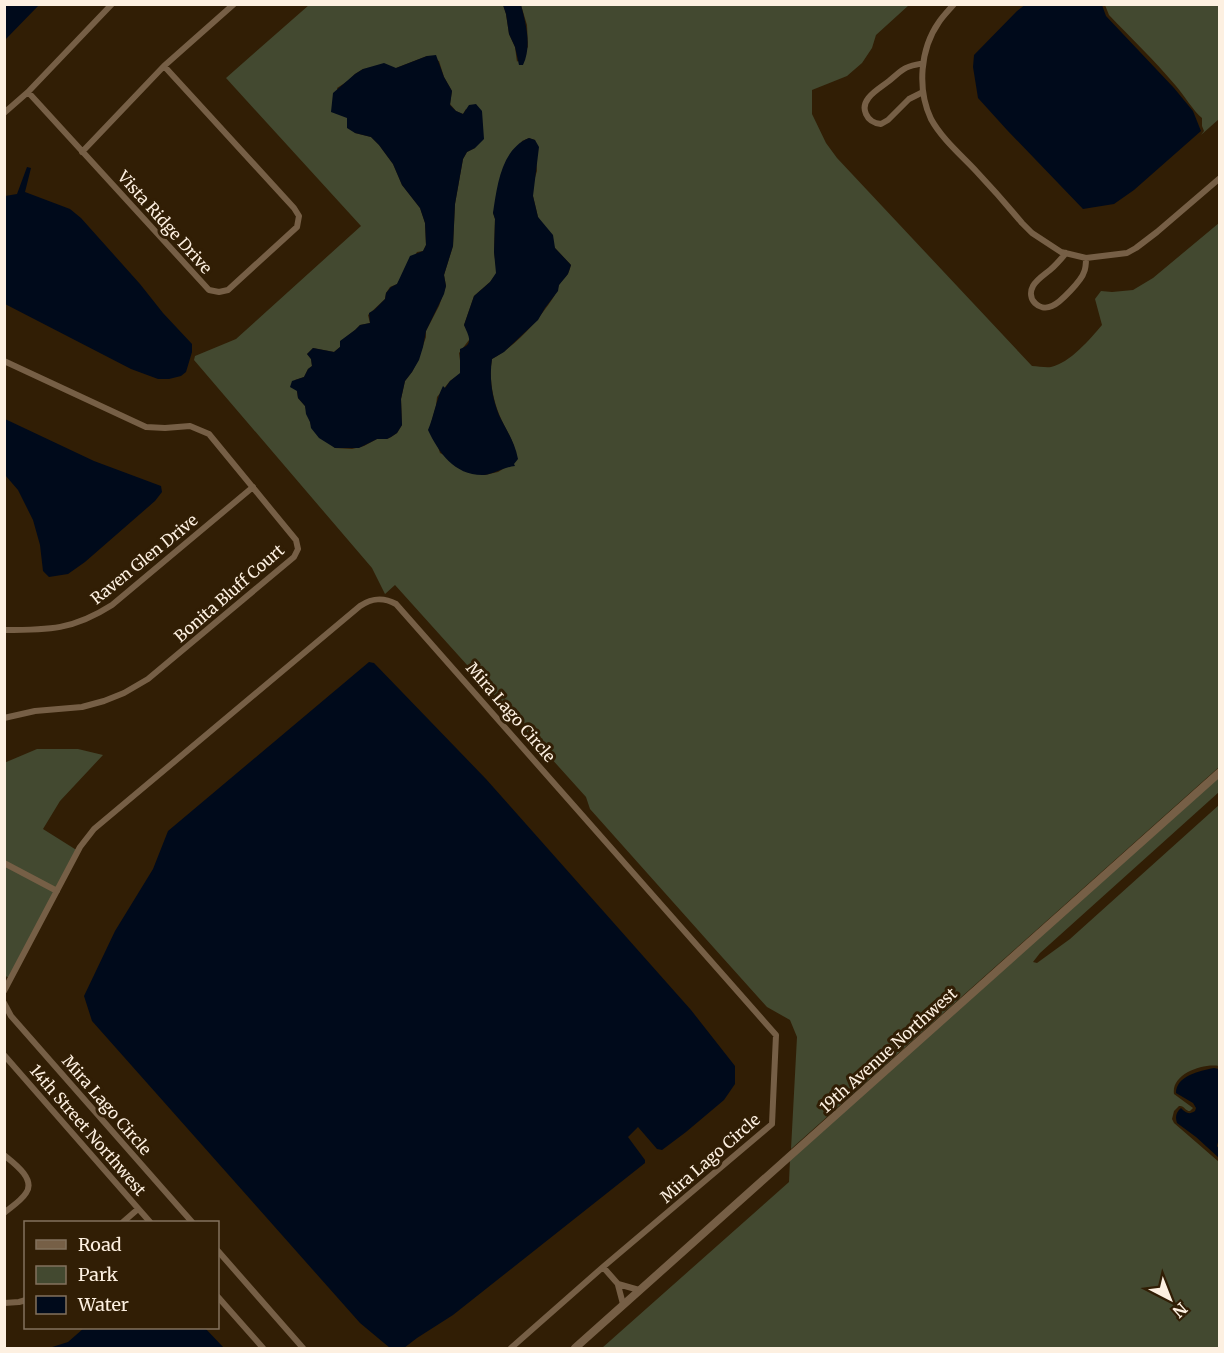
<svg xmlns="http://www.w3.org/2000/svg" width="1224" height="1353" font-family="Merriweather,serif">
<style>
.green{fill:#434930;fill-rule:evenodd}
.water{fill:#000a1b}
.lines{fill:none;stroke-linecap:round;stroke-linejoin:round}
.minor{stroke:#765f46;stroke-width:6}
.tertiary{stroke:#765f46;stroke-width:8}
.labels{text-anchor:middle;stroke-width:6;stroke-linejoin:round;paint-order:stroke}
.street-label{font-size:16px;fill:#fdf0e1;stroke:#311e05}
</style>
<rect width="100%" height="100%" fill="#311e05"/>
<path class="green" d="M309,5H503L506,14L509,34L515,47L517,62L528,47L527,25L521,5H909L876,35L872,48L862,63L847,76L812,90V114L826,143L837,158L1032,366C1038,366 1046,368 1051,367C1070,363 1090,339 1102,325L1095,299L1101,291L1112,292L1133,290L1153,278L1219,223V767L791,1149L797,1037L790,1020L767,1007L714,948L590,809L586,797L395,585L385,594L372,568L194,360L195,356L236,339L361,226L226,78ZM427,56L439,61L444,77L452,91L450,104L456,111L463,114L466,109L475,148L467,152L463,159L455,204L453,246L444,275L446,286L439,306L426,331V337L418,360L412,372L405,381L401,399L402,425L397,433L391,437L387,439H377L364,446L352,449L335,448L312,428L305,406L298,398L295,380L304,377L308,369L312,366L311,359L307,354L313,348L334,352L340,347L341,341L355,330L360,325L370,323L368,315L385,299L386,293L390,287L397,284L417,252L423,251L426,245L425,223L420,208L402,185L393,164L379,145L371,137L355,133L348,118L337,88L348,81L355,74L363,69L396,68ZM529,138L535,140L537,171L533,184V196L538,217L555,248L571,265C568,277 565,276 559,285C557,289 556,294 553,298C537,322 517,345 492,359C489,377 492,396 499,414C505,430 517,443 516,461L498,472L485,475L440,453L437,444L429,430L436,406L437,397L450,381L460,374L461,368L459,353L469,340L470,335L464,325L474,296L490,282L497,273L494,252L495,219L493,213L522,141Z
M1105,5H1219V119L1201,135L1204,131L1202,126V118C1194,112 1184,95 1176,86C1155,61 1131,38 1109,15Z
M37,749H78L103,755L60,801L43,829L78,851L9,978L4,975V763Z
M1219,777V792L1040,953L1033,962L1037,963L1070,939L1219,805V1066C1203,1063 1171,1074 1174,1094L1193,1108L1190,1111C1185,1111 1184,1105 1179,1106L1174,1111L1172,1119L1174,1123L1219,1162V1348H602L789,1182L790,1160Z"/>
<path class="water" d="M5,4L39,5L5,40L4,5Z
M1026,4L1102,5L1106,16L1174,88L1193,111L1201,131L1134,190L1114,204L1083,209L1007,130L978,98L973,67L974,55L1017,11Z
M503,5H521C526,24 532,46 523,65H519L515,47L509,34L506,14Z
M436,55L444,77L452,91L450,105L456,111L463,114L469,105L476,104L482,111L484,139L475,148L467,152L463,159L455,204L453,246L444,275L446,286L444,294L426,331L423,347L419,360L412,372L405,381L401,399L402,425L397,433L391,437L387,439H377L359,448H335L319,438L311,428L310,422L306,414L305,406L298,398L297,391L290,387L292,381L304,377L308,369L312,366L311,359L307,354L313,348L334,352L340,347V341L355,330L360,325L370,323L369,313L374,310L385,299L386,293L391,287L397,284L410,256L423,251L426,245L425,223L420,208L402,185L393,164L379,145L371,137L355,133L347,128V118L331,112L333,93L355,74L363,69L384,63L396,68L427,56Z
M529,138L535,140L539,147L533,196L538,217L553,235L555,248L571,265L568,274L559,285L558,291L545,308L538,320L504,352L492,359C489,377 492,398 499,415C506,430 515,442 518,459L514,464L515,466C504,467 495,474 484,475C455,476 439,453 428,430C434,416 436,400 443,386L445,388L450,381L460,373V349C475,344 468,335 464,325L474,296L490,282L496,273L494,252L495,219L493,213C497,187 501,149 529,138Z
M27,167L31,168L25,192L70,209L81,218L140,284L163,313L192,344V352L186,372L181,376L169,379H158L131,369L5,304V196L17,194Z
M5,419L94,461L161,486L162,492L155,501L85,562L68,574L49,577L43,571L40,545L33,520L18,490L5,475Z
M369,662L374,663L486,779L691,1010L735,1066V1084L724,1100L686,1132L662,1150L657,1149L638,1127L628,1137L645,1160V1163L453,1315L417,1338L404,1348H390L360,1323L92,1021L84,996L115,931L153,869L168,831Z
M1214,1068L1219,1069L1220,1134L1217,1146L1219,1149V1158L1196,1137L1177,1123C1175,1117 1176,1112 1181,1108C1186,1113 1189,1115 1195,1111L1196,1108L1193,1103L1176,1093C1176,1076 1199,1071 1214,1068Z
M84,1328H205L224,1348H49L68,1342Z"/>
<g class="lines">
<path class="minor" d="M954,4C949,10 943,16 939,22C920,49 917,89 931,119C942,139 961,155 976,171C992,188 1007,205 1022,223L1032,233L1061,252L1086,258L1127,253L1136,248L1157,232L1220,178
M28,92L209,290L219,292L228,290L297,227L299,216L294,208L164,66
M923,92L909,99L888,120L881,124C874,123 869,121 866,114C859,99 879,89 889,81C894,77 899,72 904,69C910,65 917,65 923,63
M4,113L28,92L112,4
M82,152L164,66L234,4
M1066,253C1061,259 1056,265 1050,270C1044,275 1037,279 1033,286C1026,299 1039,312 1052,306C1060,303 1082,280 1084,272C1086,268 1086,262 1086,258
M4,361L146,427L165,428L190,426L209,434L296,540L298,549L294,557L148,679L124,693L104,701L82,707L35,711L4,718
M4,630C49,630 73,630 112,605L253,487
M4,863L57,891
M4,991L80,847L94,829L360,606C372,598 383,597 396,604L776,1035L772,1124L603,1267L511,1348
M4,1003L11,1016L192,1222
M4,1055L150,1222
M4,1155C14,1163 36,1179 26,1193C21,1201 11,1207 4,1213
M123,1222L138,1209
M218,1251L303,1348
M603,1267L618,1284L639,1290
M618,1285L623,1304
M218,1297L263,1348
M4,1303L19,1302L26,1300"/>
<path class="tertiary" d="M575,1348L1220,772"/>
</g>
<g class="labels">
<g class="street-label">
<text transform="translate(165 222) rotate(48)" y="6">Vista Ridge Drive</text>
<text transform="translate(144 559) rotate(-39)" y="6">Raven Glen Drive</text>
<text transform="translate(229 593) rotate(-41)" y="6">Bonita Bluff Court</text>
<text transform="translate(511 712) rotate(49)" y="6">Mira Lago Circle</text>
<text transform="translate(888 1050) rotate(-42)" y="6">19th Avenue Northwest</text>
<text transform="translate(107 1105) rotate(49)" y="6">Mira Lago Circle</text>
<text transform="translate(88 1130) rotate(49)" y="6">14th Street Northwest</text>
<text transform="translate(710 1158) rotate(-41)" y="6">Mira Lago Circle</text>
</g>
</g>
<rect width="1224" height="1353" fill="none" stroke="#fdf0e1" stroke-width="12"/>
<rect x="24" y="1221" width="195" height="108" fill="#311e05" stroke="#83725d" stroke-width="1.5"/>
<rect x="36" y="1240" width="30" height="9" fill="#765f46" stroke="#83725d" stroke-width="1.5"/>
<text x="78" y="1251" font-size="18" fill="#fdf0e1">Road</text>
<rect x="36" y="1266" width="30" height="18" fill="#434930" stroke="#83725d" stroke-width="1.5"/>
<text x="78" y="1281" font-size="18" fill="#fdf0e1">Park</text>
<rect x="36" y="1296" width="30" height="18" fill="#000a1b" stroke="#83725d" stroke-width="1.5"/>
<text x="78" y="1311" font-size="18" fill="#fdf0e1">Water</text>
<g transform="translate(1170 1299) rotate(138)" stroke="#311e05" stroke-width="4.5" paint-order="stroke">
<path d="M0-4.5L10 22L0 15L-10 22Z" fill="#fdf0e1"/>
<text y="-9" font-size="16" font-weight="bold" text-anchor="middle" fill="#fdf0e1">N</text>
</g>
</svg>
